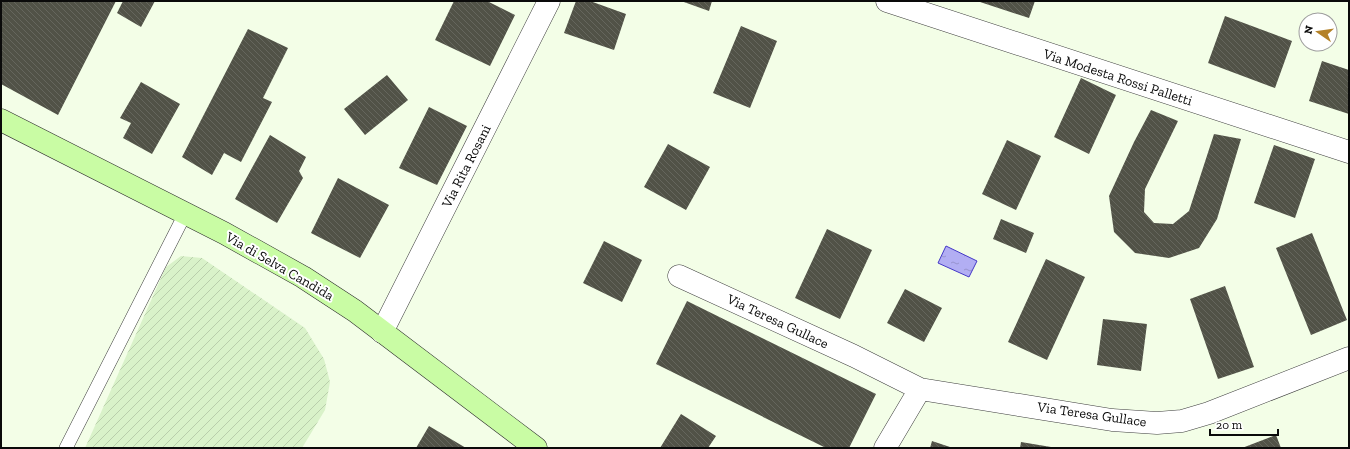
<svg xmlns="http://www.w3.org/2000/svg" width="1350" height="449" font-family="'Zilla Slab',serif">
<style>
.farmland{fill:url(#farmland-furrows)}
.water{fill:url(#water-ripples);stroke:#4438c8}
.building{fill:url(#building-back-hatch)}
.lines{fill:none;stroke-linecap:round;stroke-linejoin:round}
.lane-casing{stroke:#3d3d3d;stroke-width:14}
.street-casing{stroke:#3d3d3d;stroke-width:23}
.secondary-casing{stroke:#2c2c2c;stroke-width:23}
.lane{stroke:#fff;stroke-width:13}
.street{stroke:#fff;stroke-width:22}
.secondary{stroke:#c9fca4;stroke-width:22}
.labels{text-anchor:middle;stroke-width:4;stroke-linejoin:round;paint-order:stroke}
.street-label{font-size:14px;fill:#0a0a0a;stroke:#fff}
</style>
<defs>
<pattern id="farmland-furrows" width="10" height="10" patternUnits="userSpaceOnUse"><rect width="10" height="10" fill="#d9f2c9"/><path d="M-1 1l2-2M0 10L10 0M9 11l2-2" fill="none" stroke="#b9ceab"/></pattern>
<pattern id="water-ripples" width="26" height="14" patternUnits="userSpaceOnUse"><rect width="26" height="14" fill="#b2aef3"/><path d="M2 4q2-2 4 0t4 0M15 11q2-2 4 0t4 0" fill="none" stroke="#9894cf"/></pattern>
<pattern id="building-back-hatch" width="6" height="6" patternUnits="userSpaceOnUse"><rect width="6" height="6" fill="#515247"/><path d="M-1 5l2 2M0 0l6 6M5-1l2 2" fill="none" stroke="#65665d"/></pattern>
</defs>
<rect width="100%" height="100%" fill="#f3fee7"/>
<path class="farmland" d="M181,256L202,258L305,328L324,359L330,382L325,410L302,448H85L166,267Z"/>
<path class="water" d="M946,246L977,261L969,277L938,263Z"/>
<path class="building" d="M1,1H116L58,115L1,84Z
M123,1H155L141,27L117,13Z
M454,1H487L515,15L490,66L435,40Z
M576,1H590L626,14L614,50L564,33Z
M681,1H712L709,11Z
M977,1H1035L1029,18Z
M1225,16L1292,41L1275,88L1208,63Z
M741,26L777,41L750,108L713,93Z
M248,29L288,48L263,98L272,102L241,162L224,153L212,175L182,157Z
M1322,61L1349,70V114L1309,101Z
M387,75L408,100L365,135L344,109Z
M1081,78L1116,95L1089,154L1054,137Z
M141,82L180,104L152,154L123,138L131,123L120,118Z
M429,107L467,126L437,185L399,168Z
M1151,110L1178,121L1145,189L1144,212L1154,223L1173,224L1189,211L1214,134L1241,139L1217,219L1199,248L1169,258L1135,253L1114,232L1109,196L1134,142Z
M270,135L306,157L299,171L303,178L277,223L235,199Z
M1007,140L1041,156L1016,210L982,194Z
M668,144L710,167L686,210L644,187Z
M1274,145L1315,159L1295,218L1254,203Z
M338,178L389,205L360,258L311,233Z
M1001,219L1034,233L1026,253L993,239Z
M827,229L872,250L840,319L795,298Z
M1312,233L1347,320L1311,335L1276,248Z
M604,241L642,260L622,302L583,283Z
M1046,259L1085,277L1047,360L1008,342Z
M1225,286L1254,367L1218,379L1190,299Z
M905,289L942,308L924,342L887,323Z
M687,301L876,394L849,448H826L656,364Z
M1103,319L1147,324L1141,371L1097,365Z
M681,414L716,436L708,448H660Z
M429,426L466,448H416Z
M1276,435L1281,448H1242Z
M932,441L953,448H930Z
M1021,442L1051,447V448H1020Z"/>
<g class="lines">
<defs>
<path id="lane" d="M66,448L185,214"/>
<path id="street" d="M887,1L1349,152
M679,276L854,356L920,389L1112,420L1157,423L1182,421L1209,413L1349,358
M382,332L549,1
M885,448L920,389"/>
<path id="secondary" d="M1,120L224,233L303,277L355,311L536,448"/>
</defs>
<use href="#lane" class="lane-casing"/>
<use href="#street" class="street-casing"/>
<use href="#secondary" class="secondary-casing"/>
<use href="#lane" class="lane"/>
<use href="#street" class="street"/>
<use href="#secondary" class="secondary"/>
</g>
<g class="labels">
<g class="street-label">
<text transform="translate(1118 77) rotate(18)" y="5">Via Modesta Rossi Palletti</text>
<text transform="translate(466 166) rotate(-63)" y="5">Via Rita Rosani</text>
<text transform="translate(280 266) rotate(30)" y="5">Via di Selva Candida</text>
<text transform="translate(778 321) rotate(25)" y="5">Via Teresa Gullace</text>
<text transform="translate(1092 414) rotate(8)" y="5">Via Teresa Gullace</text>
</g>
</g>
<rect width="1350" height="449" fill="none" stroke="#0a0a0a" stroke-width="4"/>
<g transform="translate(1318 32) rotate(283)"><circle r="19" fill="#ffffff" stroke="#9d9d9d"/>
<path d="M0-3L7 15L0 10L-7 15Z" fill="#b48228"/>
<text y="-6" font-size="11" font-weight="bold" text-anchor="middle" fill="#0a0a0a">N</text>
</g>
<path d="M1210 429v6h68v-6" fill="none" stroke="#0a0a0a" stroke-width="2"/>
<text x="1216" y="429" font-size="12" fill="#0a0a0a" stroke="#ffffff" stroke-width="3" paint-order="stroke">20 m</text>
</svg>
